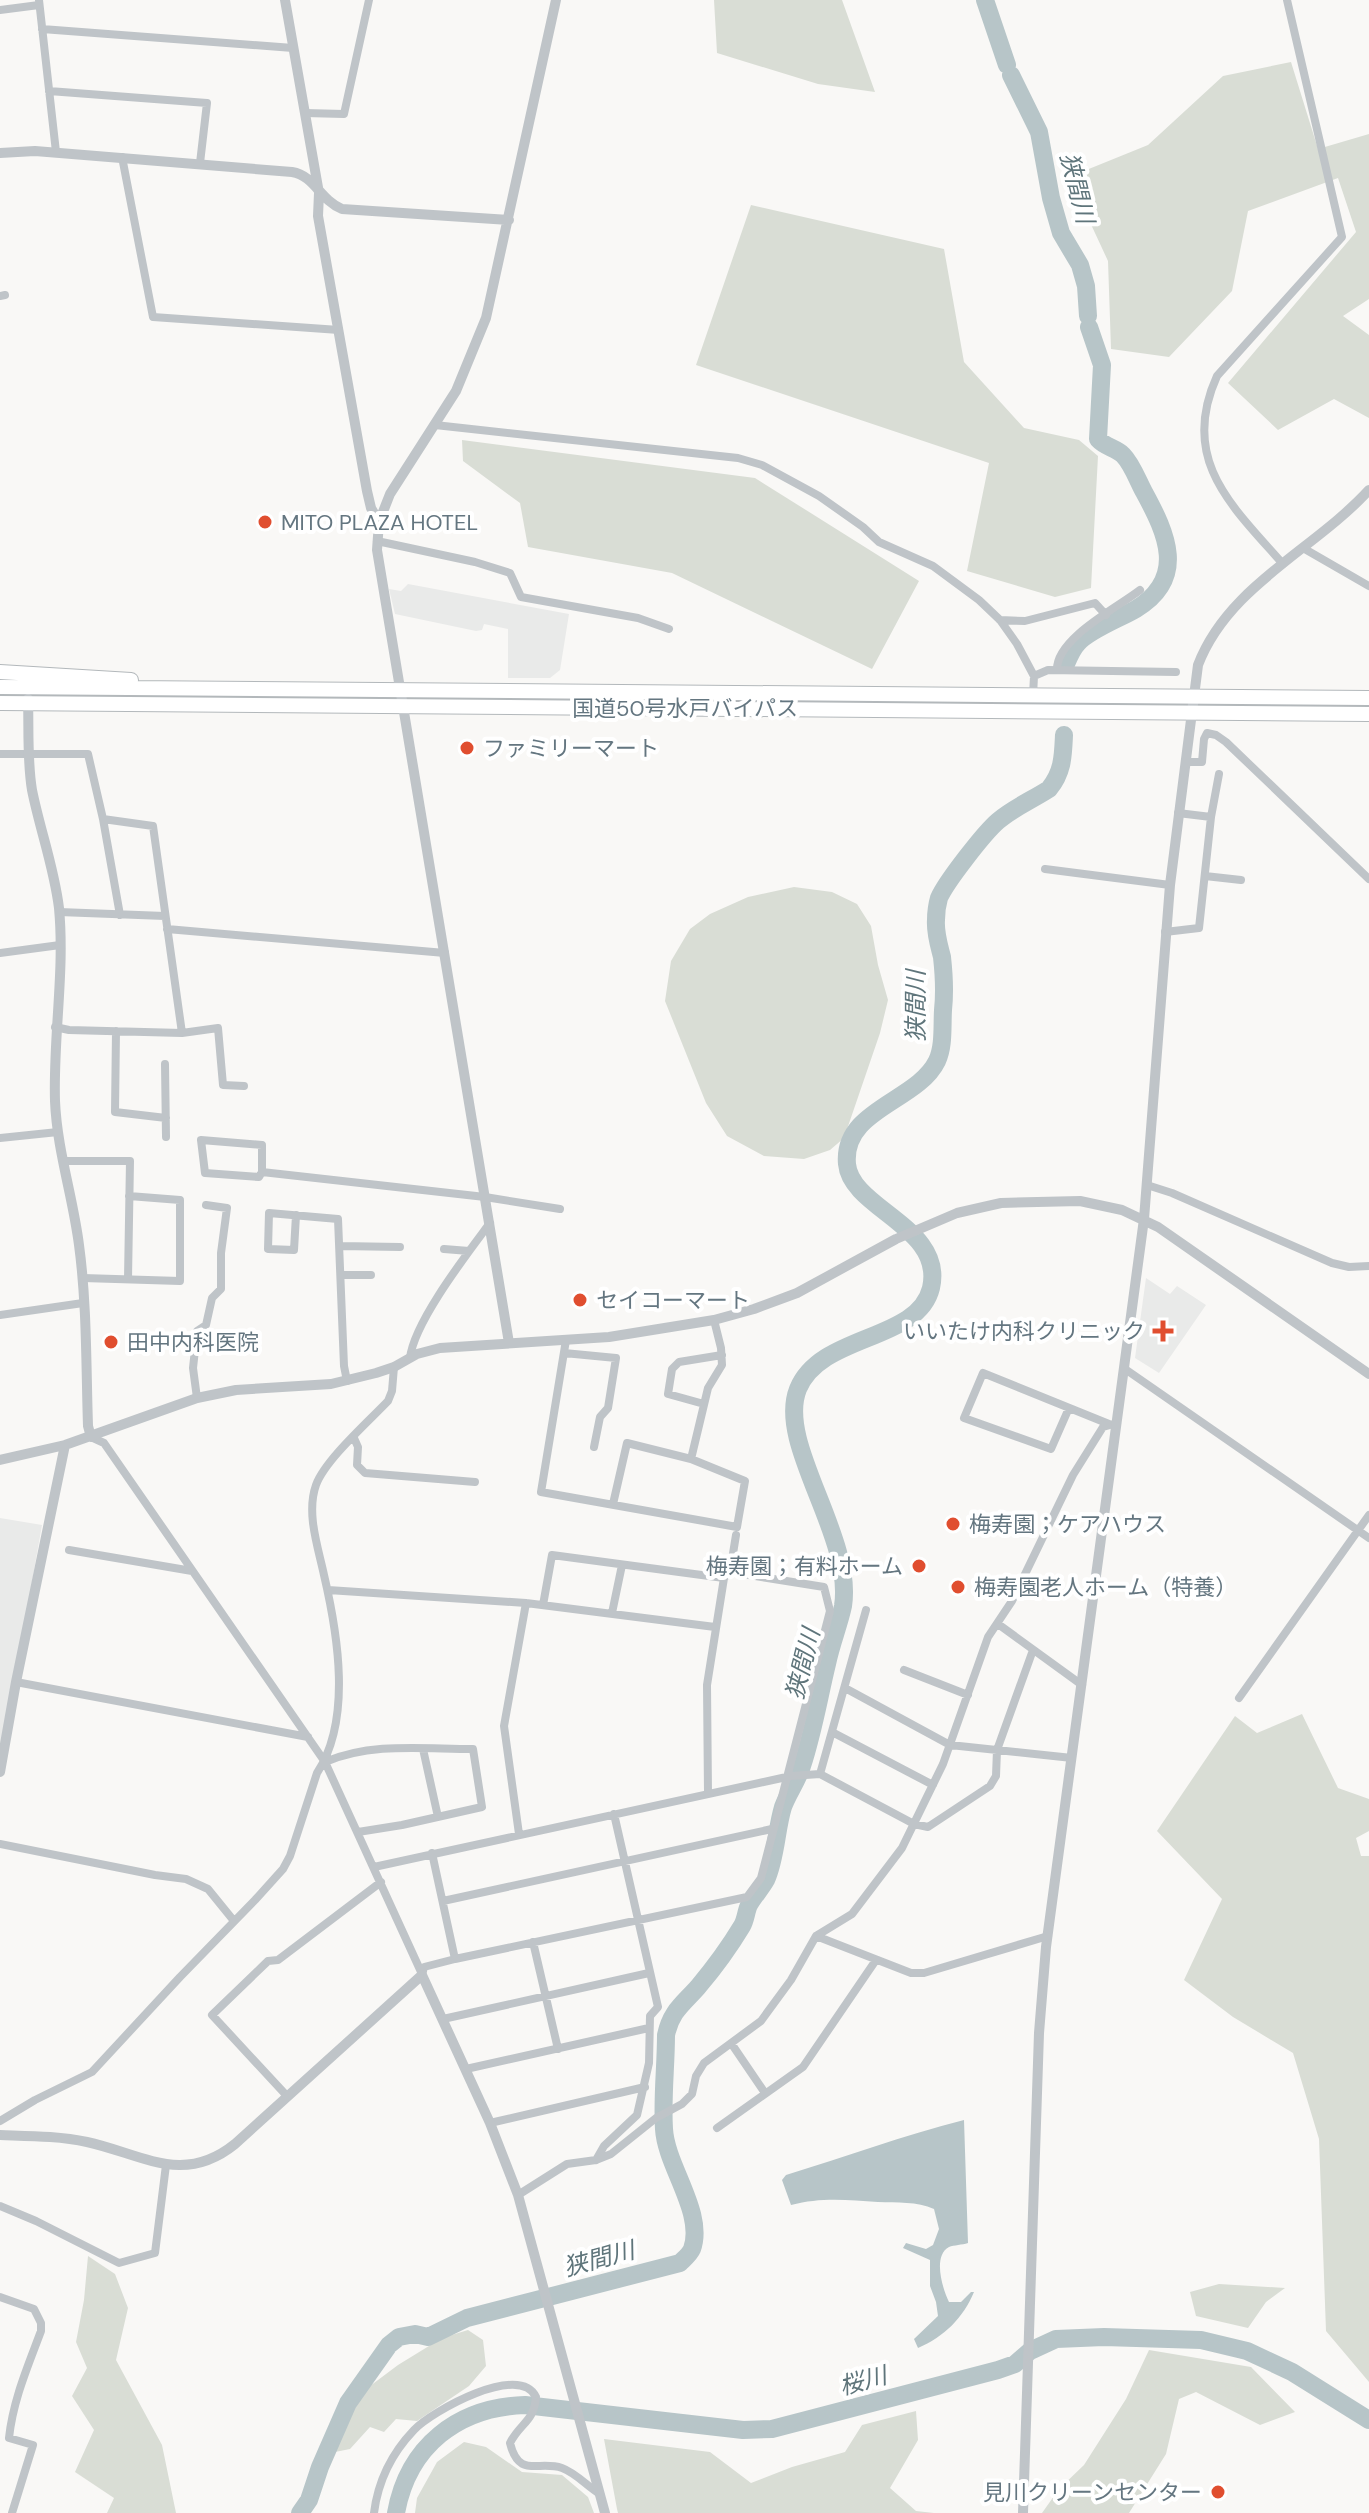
<svg xmlns="http://www.w3.org/2000/svg" width="1369" height="2513" font-family="'DM Sans','Noto Sans JP',sans-serif">
<style>
.built{fill:#e9eae9}
.green{fill:#d9ddd5}
.water{fill:#b7c5c8}
.lines{fill:none;stroke-linecap:round;stroke-linejoin:round}
.river{stroke:#b7c5c8;stroke-width:18}
.trunk-casing{stroke:#b3b8bb;stroke-width:16}
.minor{stroke:#bfc4c8;stroke-width:8}
.tertiary{stroke:#bfc4c8;stroke-width:10}
.trunk{stroke:#fff;stroke-width:14}
.poi-dot{fill:#e04e2f;stroke:#fff;stroke-width:3}
.labels{text-anchor:middle;stroke-width:8;stroke-linejoin:round;paint-order:stroke}
.poi-label{font-size:22px;fill:#647680;stroke:#fff;text-anchor:start}
.street-label{font-size:22px;fill:#647680;stroke:#fff}
.water-label{font-size:24px;font-style:italic;fill:#5f757b;stroke:#fff}
</style>
<rect width="100%" height="100%" fill="#f9f8f6"/>
<path class="built" d="M408,584L569,614L560,670L550,678H508V629L484,624L482,630L476,631L395,614L389,589L401,591Z
M1146,1278L1170,1294L1177,1286L1206,1305L1159,1373L1135,1358Z
M0,1518L42,1525L0,1763Z"/>
<path class="green" d="M714,0H842L875,92L818,84L717,53Z
M1291,62L1318,149L1369,134V299L1343,316L1369,335V418L1334,399L1278,430L1228,383L1356,232L1338,178L1248,211L1232,291L1169,357L1111,349L1108,261L1069,177L1148,145L1223,76Z
M751,205L944,249L964,362L1024,428L1079,440L1098,456L1091,588L1055,597L967,571L989,463L696,365Z
M462,440L755,478L919,581L872,669L672,573L528,547L520,503L463,461Z
M794,887L832,892L857,904L871,926L878,965L888,1000L880,1033L844,1138L830,1150L804,1159L764,1156L727,1136L706,1103L665,1001L671,961L690,929L710,914L748,897Z
M1302,1714L1338,1788L1369,1799V1831L1356,1838L1361,1856H1369V2382L1326,2331L1319,2139L1293,2053L1233,2017L1184,1980L1222,1899L1157,1831L1235,1716L1257,1733Z
M88,2256L115,2274L128,2308L116,2360L162,2445L176,2513H107L114,2498L75,2472L94,2430L72,2396L87,2368L76,2342L84,2300Z
M1219,2284L1285,2288L1266,2302L1248,2328L1196,2316L1190,2292Z
M468,2330L483,2340L486,2366L469,2386L417,2421L396,2419L384,2432L370,2427L350,2449L335,2452L358,2395L398,2365L442,2338Z
M1149,2350L1251,2367L1295,2412L1260,2425L1196,2392L1179,2399L1166,2454L1129,2513H1042L1059,2489L1084,2465L1126,2399Z
M916,2411L918,2440L890,2488L916,2511L934,2513H618L617,2509L604,2439L710,2452L751,2483L792,2467L845,2452L862,2425Z
M464,2442L486,2447L522,2472L562,2475L588,2497L594,2513H415L417,2498L437,2462Z"/>
<path class="water" d="M964,2120L968,2243C962,2245 954,2245 949,2247C932,2256 943,2290 949,2302H961L971,2292H974C963,2318 944,2337 918,2348L914,2339L938,2316L936,2302L930,2286V2260L903,2248L906,2243L926,2249L933,2245L939,2229L934,2209C917,2201 897,2203 878,2202C848,2200 821,2197 791,2205L782,2180L786,2175C845,2157 904,2135 964,2120Z"/>
<g class="lines">
<path class="river" d="M985,0L1007,65
M1011,75L1039,132L1051,198L1061,233L1080,265L1086,286L1088,316
M1066,664C1069,657 1073,648 1078,643C1089,630 1121,618 1136,609C1187,578 1167,534 1144,492C1138,481 1132,464 1123,455C1116,448 1105,447 1098,439L1102,365L1089,327
M300,2513L309,2500L320,2467L348,2403L389,2345L399,2337L415,2334L428,2337L467,2318L680,2263C684,2259 690,2254 692,2249C705,2213 666,2166 664,2129C662,2098 666,2066 666,2035C671,2011 683,2004 698,1987C714,1968 730,1946 742,1926C746,1919 746,1911 749,1905C754,1896 761,1889 766,1880C776,1858 776,1830 783,1807C788,1793 798,1780 802,1766C813,1733 819,1697 827,1664C831,1644 839,1625 843,1606C854,1536 776,1444 798,1389C821,1333 918,1342 931,1288C945,1227 851,1209 847,1164C842,1109 917,1102 937,1061C944,1046 942,1027 943,1010C945,992 944,975 942,957C939,945 935,933 936,920C936,913 937,905 939,898C946,882 984,833 998,821C1013,808 1032,800 1049,789C1063,772 1063,756 1064,735
M396,2513C408,2446 458,2407 525,2405L743,2430L772,2429L998,2370L1015,2364L1030,2351L1056,2339L1104,2337L1201,2340L1247,2351L1292,2372L1369,2420"/>
<defs>
<path id="trunk" d="M0,672L131,680
M0,687L1369,698
M0,703L1369,714"/>
</defs>
<use href="#trunk" class="trunk-casing"/>
<path class="minor" d="M39,0L56,152
M0,10L39,5
M42,29L293,48
M49,91L207,103L200,163
M305,113L344,114L369,0
M122,157L153,317L339,330
M0,296L5,295
M435,425L738,458L762,465L819,496L863,527L879,542L933,566L979,600L1000,620L1017,644L1034,676
M377,541L475,562L510,573L521,597L638,618L669,629
M1303,548L1369,586
M1283,564C1232,506 1179,460 1217,376L1342,237L1287,0
M1000,620L1025,621L1095,603L1106,615
M1057,669C1057,638 1117,608 1140,590
M1033,696L1034,676L1048,670L1176,672
M0,754H88L103,819L153,826L182,1033L69,1030L55,1027
M1186,762H1202L1204,739L1207,733L1216,735L1226,742L1369,879
M1178,813L1211,817L1219,774
M103,819L120,915
M1045,869L1170,885
M1205,876L1241,880
M59,912L165,916
M167,929L445,953
M1165,932L1199,928L1211,817
M0,953L60,945
M116,1031L115,1112L166,1118
M182,1033L218,1028L223,1085L244,1086
M165,1064L166,1137
M0,1138L58,1132
M63,1161H130L128,1279
M262,1172L259,1177L205,1173L201,1140L262,1145V1172L485,1197L560,1209
M1147,1185L1172,1193L1332,1263L1349,1267L1369,1266
M296,1215L294,1250L268,1249L269,1213L338,1219L344,1366L347,1381
M340,1246L400,1247
M444,1249L469,1251
M341,1275H371
M83,1278L180,1281V1200L129,1196
M0,1315L83,1303
M566,1340L541,1492L737,1527L745,1481L691,1459L627,1443L613,1504
M564,1353L616,1358L608,1408L600,1417L594,1447
M410,1358C414,1322 467,1254 490,1223
M1125,1369L1369,1538
M197,1398L193,1368L197,1331L206,1325L212,1298L221,1289V1253L227,1208L206,1205
M704,1404L668,1394L672,1369L679,1362L722,1355
M1069,1408L1051,1449L964,1418L983,1373L1109,1424
M91,1437L104,1443L325,1762L422,1974
M354,1438L358,1447L357,1465L365,1473L475,1482
M691,1459L708,1388L722,1365L721,1348L714,1320
M69,1550L192,1571
M730,1572L736,1535
M328,1590L526,1603L715,1627
M612,1613L622,1565
M998,1624L1082,1685
M904,1670L968,1695
M16,1682L308,1737
M845,1688L950,1745L1072,1758
M1239,1698L1369,1515
M832,1732L933,1785
M423,1749L438,1817
M325,1762C372,1742 423,1749 473,1749L482,1807L402,1825L358,1832
M820,1774L866,1610
M708,1793L707,1685L724,1578
M519,1834L504,1726L526,1603
M0,1844L155,1875L186,1879L208,1889L234,1921
M432,1853L455,1959
M374,1867L791,1776L820,1774L914,1824L928,1827L990,1786L996,1776L997,1750L1033,1650
M443,1901L772,1829
M816,1936L911,1973H924L1048,1936
M533,1942L558,2049
M422,1975L424,1967L455,1959L747,1897L761,1878L830,1611L824,1587L730,1572L724,1578L552,1555L543,1605
M443,2019L649,1973
M731,2043L765,2093
M466,2069L649,2028
M287,2096L212,2015L268,1961L278,1960L381,1882
M0,2121L35,2100L92,2072L180,1977L255,1900L283,1869L290,1856L317,1773C352,1720 338,1635 324,1575C318,1547 306,1513 316,1485C325,1460 369,1421 388,1401L392,1391L394,1367
M490,2123L645,2087
M717,2128L803,2067L876,1960
M596,2160L604,2146L637,2115L649,2063L650,2016L658,2007L614,1814
M518,2195L567,2164L596,2160L611,2154L656,2118L682,2104L692,2094L696,2076L704,2063L761,2021L791,1980L816,1936L852,1914L902,1848L943,1764L988,1637L1012,1601L1073,1475L1103,1427L1117,1423
M0,2206L36,2221L119,2263L155,2253L166,2165
M0,2297L34,2309L41,2323V2331C28,2366 13,2400 9,2438L33,2445L12,2513
M374,2513C378,2481 392,2453 414,2430C432,2411 520,2362 536,2397C534,2422 520,2423 510,2443C519,2479 538,2460 562,2468C576,2473 588,2487 600,2494"/>
<path class="tertiary" d="M285,0L319,193L318,216L367,491L371,508L379,522
M0,153L35,151L292,172C315,176 319,199 342,209L509,220
M28,699C29,730 27,760 32,790C40,830 54,867 59,908C65,972 53,1037 55,1101C57,1150 73,1197 79,1245C87,1304 86,1366 88,1426L91,1437
M509,1343L377,550L379,522L390,494L456,391L486,318L556,0
M0,1460L65,1445L197,1398L236,1390L331,1384L376,1373L394,1367L417,1354L440,1348L609,1337L714,1320L754,1309L797,1293L896,1239L957,1213L1001,1203L1080,1201L1122,1210L1158,1227L1369,1374
M0,1772L16,1682L65,1445
M0,2135C29,2136 59,2136 87,2142C142,2154 183,2186 235,2144L422,1975L490,2123L518,2195L605,2513
M1023,2513L1039,2033L1046,1947L1144,1219L1170,885L1198,665C1228,586 1314,550 1369,490"/>
<use href="#trunk" class="trunk"/>
</g>
<g class="poi-dot">
<circle cx="265" cy="522" r="8"/>
<circle cx="467" cy="748" r="8"/>
<circle cx="580" cy="1300" r="8"/>
<path d="M1159 1319h8v8h8v8h-8v8h-8v-8h-8v-8h8z"/>
<circle cx="111" cy="1342" r="8"/>
<circle cx="953" cy="1524" r="8"/>
<circle cx="919" cy="1566" r="8"/>
<circle cx="958" cy="1587" r="8"/>
<circle cx="1218" cy="2492" r="8"/>
</g>
<g class="labels">
<g class="poi-label">
<text x="281" y="530">MITO PLAZA HOTEL</text>
<text x="483" y="756">ファミリーマート</text>
<text x="596" y="1308">セイコーマート</text>
<text x="1145" y="1339" text-anchor="end">いいたけ内科クリニック</text>
<text x="127" y="1350">田中内科医院</text>
<text x="969" y="1532">梅寿園；ケアハウス</text>
<text x="903" y="1574" text-anchor="end">梅寿園；有料ホーム</text>
<text x="974" y="1595">梅寿園老人ホーム（特養）</text>
<text x="1202" y="2500" text-anchor="end">見川クリーンセンター</text>
</g>
<g class="street-label">
<text x="685" y="716">国道50号水戸バイパス</text>
</g>
<g class="water-label">
<text transform="translate(1077 188) rotate(76)" y="8">狭間川</text>
<text transform="translate(916 1006) rotate(-90)" y="8">狭間川</text>
<text transform="translate(803 1664) rotate(-76)" y="8">狭間川</text>
<text transform="translate(599 2259) rotate(-15)" y="8">狭間川</text>
<text transform="translate(863 2381) rotate(-15)" y="8">桜川</text>
</g>
</g>
</svg>
